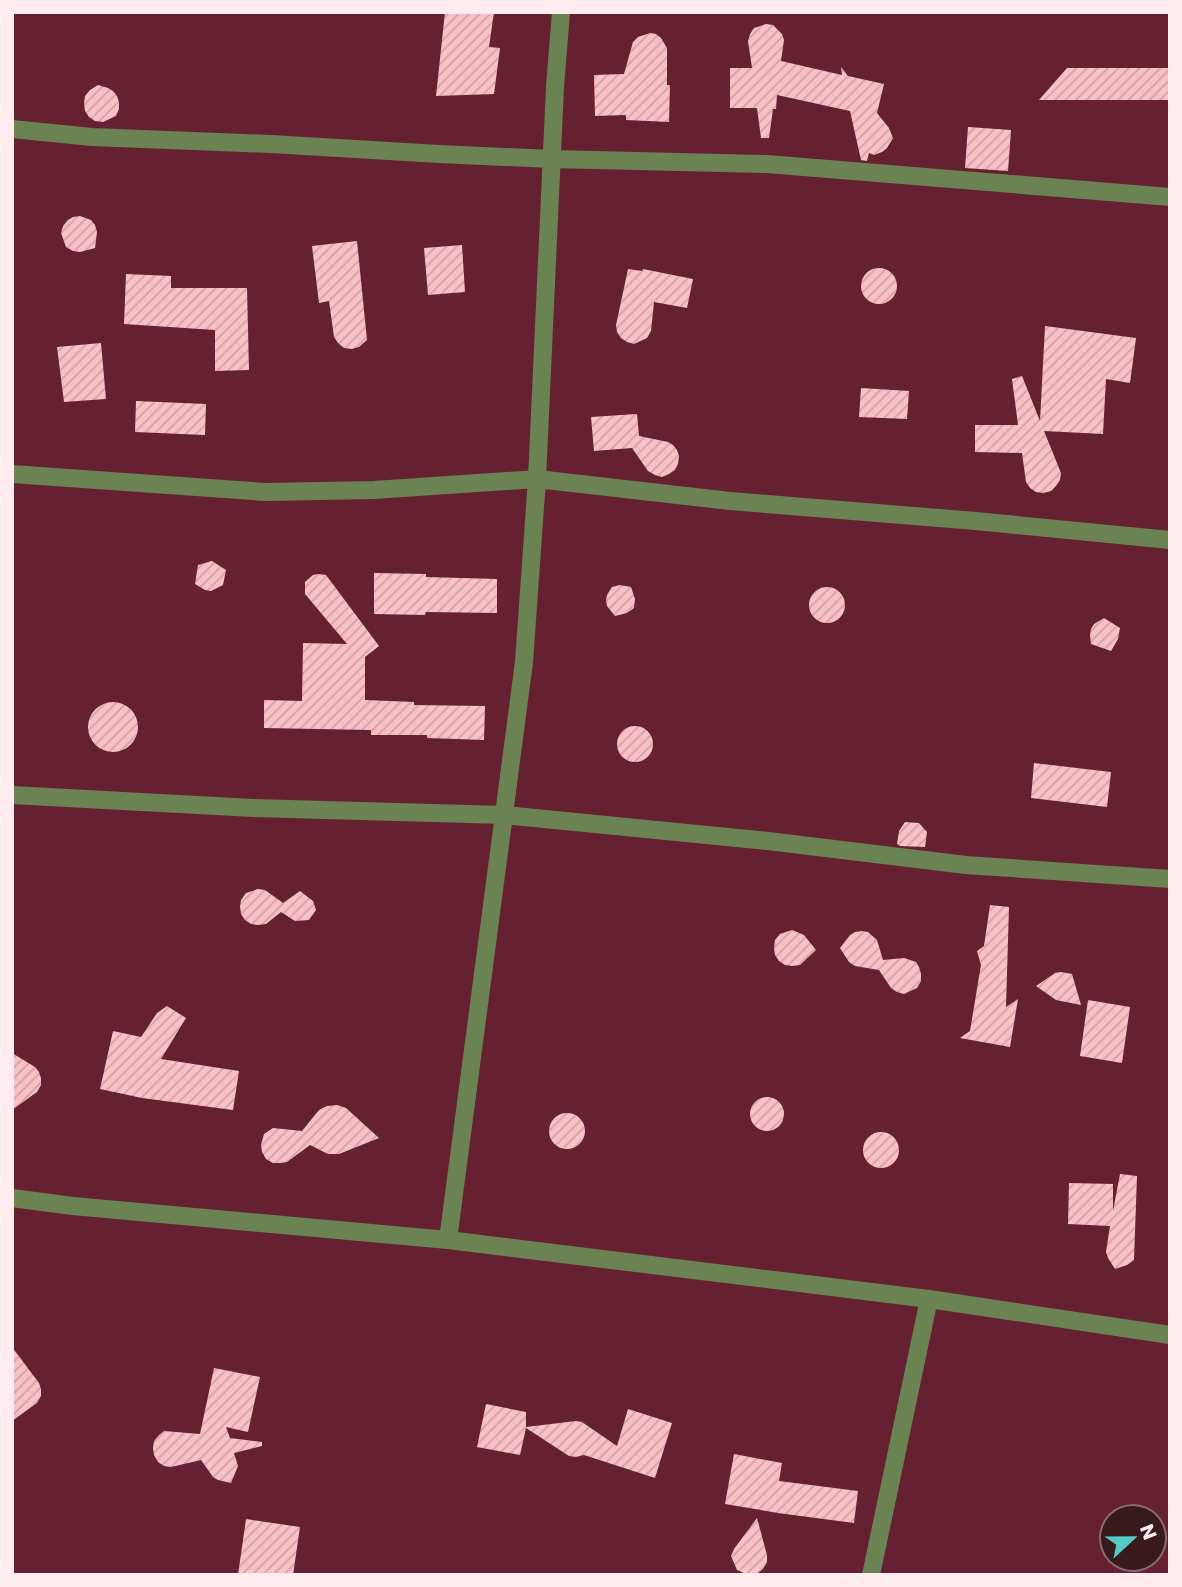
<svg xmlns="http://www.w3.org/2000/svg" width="1182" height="1587" font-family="Poppins,sans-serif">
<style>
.building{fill:url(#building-hatch)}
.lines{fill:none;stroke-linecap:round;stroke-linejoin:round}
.minor{stroke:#6b8253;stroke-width:18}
</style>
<defs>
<pattern id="building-hatch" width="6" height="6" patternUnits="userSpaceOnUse" patternTransform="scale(1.75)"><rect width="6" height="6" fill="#f9c0c8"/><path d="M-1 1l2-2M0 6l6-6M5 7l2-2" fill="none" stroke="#cea2a8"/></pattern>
</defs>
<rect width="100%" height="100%" fill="#652131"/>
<path class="building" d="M445,12H494L489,47L500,48L494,94L436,96Z
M766,24L773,25L782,34L784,40L781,61L842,75L841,67L848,76L884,84L877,113L889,128L893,138L887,148L882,152L874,155L869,153L867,161L861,160L850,111L777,95L776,109H773L769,138H761L757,108H730V68H752L748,41L750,34L754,28Z
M650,33L656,34L661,38L667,48V85H670L669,122L626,120V115L595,116L594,75L624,74L633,42L638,37Z
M1067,68H1170V100H1039Z
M98,85L108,88L113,91L117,96L119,102V109L116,116L103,122L95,121L89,117L85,111L84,103L85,96L90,90Z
M968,127L1011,130L1008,171L965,168Z
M80,216L91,220L95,225L97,232L95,248L80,252L73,251L66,247L61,233L63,226L68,220L73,217Z
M357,241L367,340L359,347L352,349L344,348L338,343L334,337L329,301L319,303L312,246Z
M462,245L465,292L428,295L424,248Z
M861 286a18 18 0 1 1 36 0a18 18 0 1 1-36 0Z
M628,269L642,271L643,269L693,279L687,308L654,302L651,331L647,338L634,344L627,342L621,338L617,332L616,325Z
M126,274L171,276V288H247L249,370L215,371V330L124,324Z
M1045,326L1136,338L1130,383L1106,379L1103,434L1044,431L1061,473L1060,480L1056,486L1051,491L1043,493L1036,492L1030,488L1026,482L1022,453L975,452V425H1018L1012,379L1022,376L1040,421Z
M101,343L106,399L64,402L57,347Z
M861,388L909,391L907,419L859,417Z
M136,401L206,404L205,435L135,432Z
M637,414L639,436L668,442L673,445L677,450L679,456L678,464L675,470L669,474L662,477L655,475L648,471L632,448L594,451L591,417Z
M212,561L226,570L223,585L211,591L205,590L195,584L198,565Z
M374,573L426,574V577L497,579V613L426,612L425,615L374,614Z
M318,574L326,575L379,646L365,657V700L414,702V705L485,706L484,740L427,738V735H371V730L264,728V700L302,701L303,643L347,644L305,594V582L313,575Z
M620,585L631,587L635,599L634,608L627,613L615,616L607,606L606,600L607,595L612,587Z
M809 605a18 18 0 1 1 36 0a18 18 0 1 1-36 0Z
M1104,618L1120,628L1118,639L1111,651L1091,644L1090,635L1091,629L1094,624Z
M88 727a25 25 0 1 1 50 0a25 25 0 1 1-50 0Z
M617 744a18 18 0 1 1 36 0a18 18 0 1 1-36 0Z
M1034,763L1111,772L1107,807L1031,798Z
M905,822L919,823L927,832L925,847L900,846L897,844L899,831Z
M258,889L265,890L283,903L300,891L313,901L316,910L309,920L295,921L281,912L266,924L258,925L251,924L245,920L241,914L240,906L241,900L246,893Z
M990,905L1009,907L1006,1007L1018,999L1010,1047L960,1038L970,1031L981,965L977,951L984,946Z
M792,930L804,935L816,950L800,965L792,966L785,965L779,961L775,955L774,948L775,940L780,934Z
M862,931L868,932L877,940L883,960L904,958L916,962L919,967L921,974V981L917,988L904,994L897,992L891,988L879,970L855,966L849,962L840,948L850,935L855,932Z
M1061,972L1072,974L1081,1005L1056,1000L1036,986L1055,973Z
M1088,1000L1130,1007L1122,1063L1080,1056Z
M167,1006L186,1018L161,1059L239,1071L233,1110L142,1098L100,1089L113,1031L141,1037L157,1013Z
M12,1053L35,1067L39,1072L41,1078V1085L37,1092L12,1110Z
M750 1114a17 17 0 1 1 34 0a17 17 0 1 1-34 0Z
M337,1105L346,1108L379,1138L339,1154H328L310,1145L287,1162L280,1163H273L266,1159L262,1152L261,1145L264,1134L273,1128L302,1131L319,1110L327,1106Z
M549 1131a18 18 0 1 1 36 0a18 18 0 1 1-36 0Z
M863 1150a18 18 0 1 1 36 0a18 18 0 1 1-36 0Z
M1120,1174L1137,1176L1134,1260L1127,1265L1115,1269L1108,1258L1106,1252L1110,1226L1068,1224L1069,1183L1113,1184V1211Z
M12,1347L39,1383L41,1389V1396L37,1403L12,1421Z
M214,1368L260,1377L248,1432L226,1427L230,1438L262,1442V1446L234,1453L238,1466L231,1483L218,1480L213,1477L201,1460L171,1467L164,1466L158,1462L154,1455L153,1448L154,1441L159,1435L164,1431L200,1434Z
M486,1404L526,1412V1427L576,1421L582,1422L617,1446L628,1409L672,1423L655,1478L584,1455L576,1457L569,1456L526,1428L520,1455L477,1447Z
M734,1454L782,1463L779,1481L858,1491L854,1523L778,1513L725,1504Z
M757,1518L767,1555V1562L763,1569L758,1573L748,1575L737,1570L731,1556L734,1549Z
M246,1519L300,1527L293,1575H238Z"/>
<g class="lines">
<path class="minor" d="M12,129L92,137L271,144L439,154L552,159L767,164L1170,197
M12,474L266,492L374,490L537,479L730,501L976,521L1170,540
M12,795L253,808L504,815L768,841L966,865L1170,879
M12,1198L73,1206L448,1240L929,1299L1170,1335
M448,1240L524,662L537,479L555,87L561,12
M871,1575L929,1299"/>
</g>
<rect width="1182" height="1587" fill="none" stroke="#feecee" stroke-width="28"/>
<g transform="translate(1133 1538) rotate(68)"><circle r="33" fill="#37191e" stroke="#876d71" stroke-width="2"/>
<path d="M0-5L12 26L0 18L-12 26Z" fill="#54cdc6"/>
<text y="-10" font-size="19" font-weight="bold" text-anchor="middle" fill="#feecee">N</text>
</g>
</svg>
